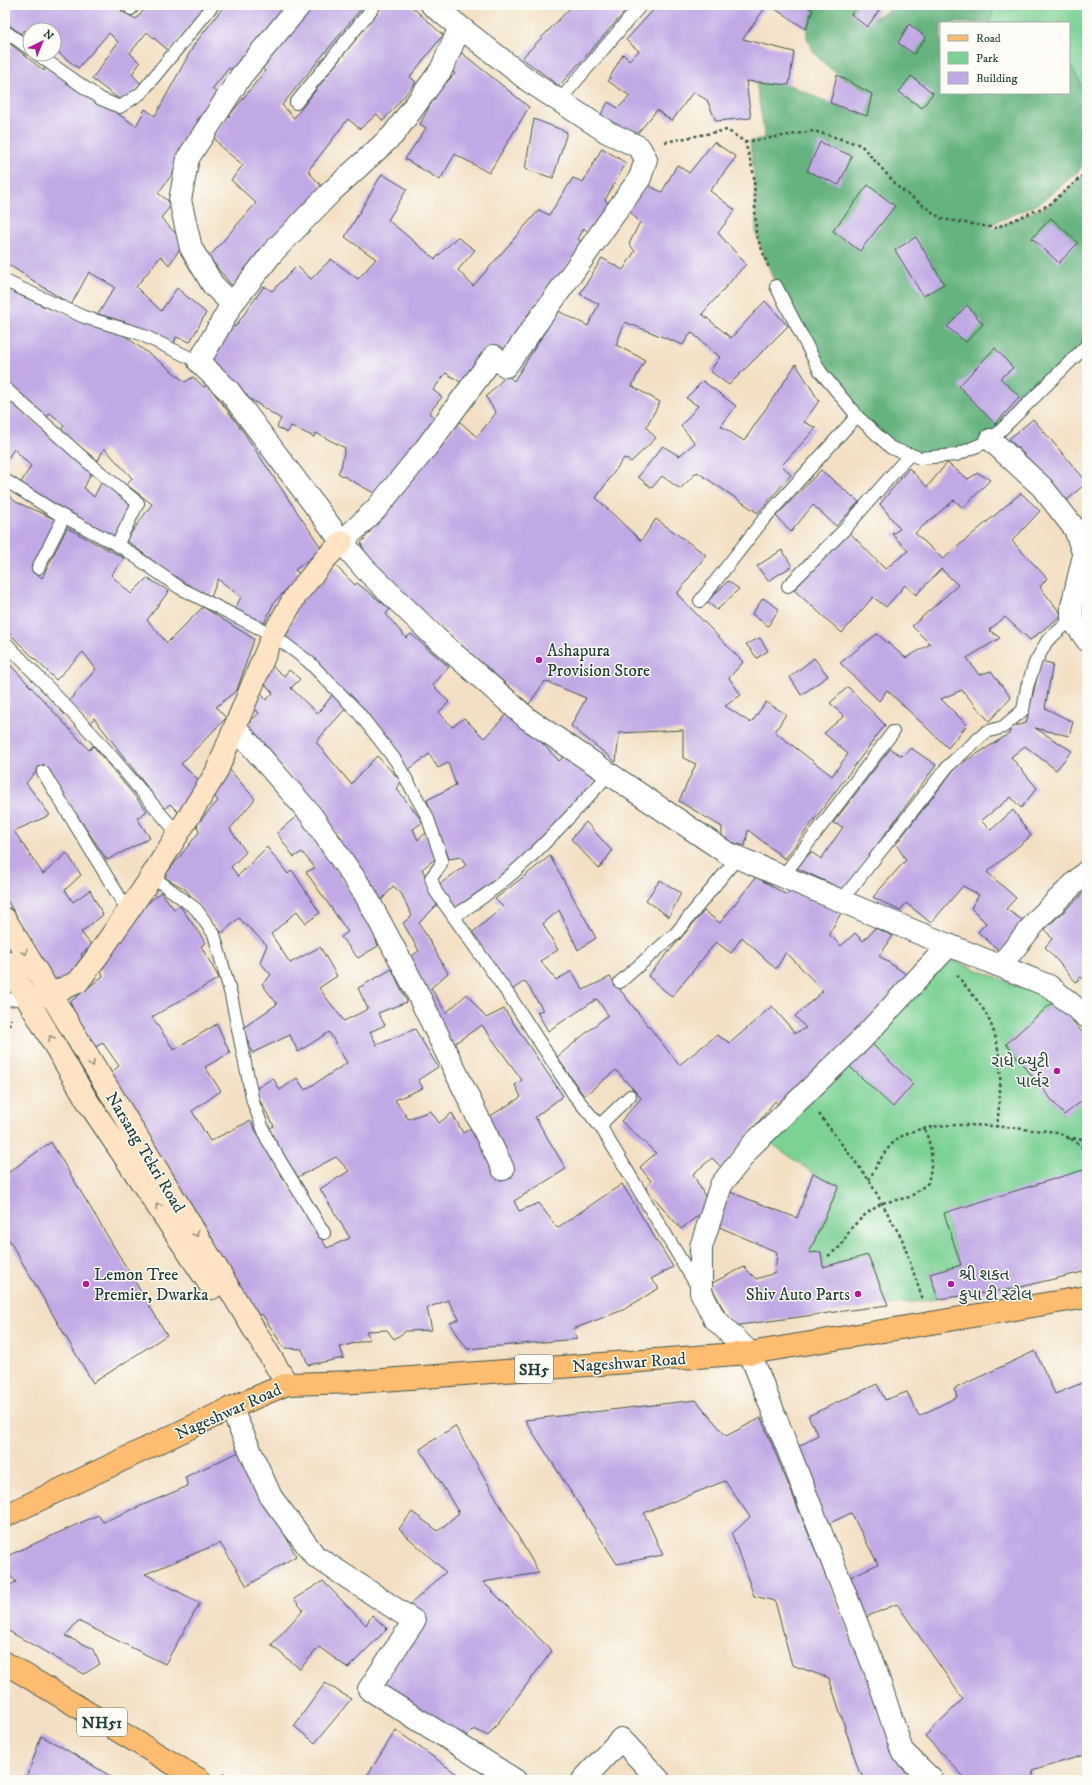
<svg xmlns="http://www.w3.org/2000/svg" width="1092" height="1785" font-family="'IM FELL DW Pica','Noto Sans Gujarati',serif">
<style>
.green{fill:#7cd195;stroke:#4e8764}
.forest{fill:#65b37e;stroke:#427859}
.building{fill:#c1a9e5}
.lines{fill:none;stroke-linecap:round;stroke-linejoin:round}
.lane-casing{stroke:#3f554a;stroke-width:14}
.street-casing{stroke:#3f554a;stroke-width:24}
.secondary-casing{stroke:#3f554a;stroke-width:24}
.primary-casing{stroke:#3f554a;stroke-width:24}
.highway-casing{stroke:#3f554a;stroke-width:24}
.path{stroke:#3f554a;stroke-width:2.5;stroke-dasharray:3 3;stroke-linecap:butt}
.lane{stroke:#fff;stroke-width:12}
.street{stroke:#fff;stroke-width:22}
.secondary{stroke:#fee4c5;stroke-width:22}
.primary{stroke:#fdbc6f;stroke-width:22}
.highway{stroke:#fdbc6f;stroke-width:22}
.oneway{stroke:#8e907c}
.poi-dot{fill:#b5179e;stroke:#fdfcf7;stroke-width:1.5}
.labels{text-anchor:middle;stroke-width:3;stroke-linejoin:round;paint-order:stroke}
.shield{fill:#fdfcf7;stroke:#62766e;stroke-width:1}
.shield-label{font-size:16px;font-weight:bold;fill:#1f3d34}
.poi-label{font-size:17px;fill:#1f3d34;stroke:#fdfcf7;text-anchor:start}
.street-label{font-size:17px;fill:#1f3d34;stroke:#fdfcf7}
</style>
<rect width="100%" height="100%" fill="#fdfcf7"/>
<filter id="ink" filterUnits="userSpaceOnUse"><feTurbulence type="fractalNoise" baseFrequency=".025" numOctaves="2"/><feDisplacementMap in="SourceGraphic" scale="8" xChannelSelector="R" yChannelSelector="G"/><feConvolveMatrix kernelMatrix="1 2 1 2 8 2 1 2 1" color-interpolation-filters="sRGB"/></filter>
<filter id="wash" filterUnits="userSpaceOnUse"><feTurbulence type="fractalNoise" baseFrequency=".012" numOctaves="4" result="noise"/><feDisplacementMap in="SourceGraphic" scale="16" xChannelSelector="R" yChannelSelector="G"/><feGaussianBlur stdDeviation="0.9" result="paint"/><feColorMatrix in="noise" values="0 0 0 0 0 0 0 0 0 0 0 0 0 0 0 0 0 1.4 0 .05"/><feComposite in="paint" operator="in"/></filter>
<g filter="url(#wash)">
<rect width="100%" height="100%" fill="#f3e0c4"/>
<path class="green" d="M991,5H1087V94L1069,63V23H990L993,11Z
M944,957L1055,1000L1006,1044L1064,1115L1087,1097V1184L944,1213L961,1265L930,1274L938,1299L888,1305L868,1255L823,1267L821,1252L809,1253L839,1186L813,1173L768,1141L848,1065L912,1084L871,1043Z"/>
<path class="forest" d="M805,5H857L851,14L867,27L873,18L902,5H991L993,11L990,23H941V93H1069V63L1087,94V157L1079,171L1040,203L988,226L995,228L1049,205L1087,172V344L991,440L956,455L920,458L891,448L820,371L776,286L756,234L754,175L750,141L765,138L756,82L789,85L830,103L867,115L872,94C850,82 802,58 807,28C808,22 811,16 813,10Z"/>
<g id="blocks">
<path class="building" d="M5,5H126L121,11L136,19L148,5H208L169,51L147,32L130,53L140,63L132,74L141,84L123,102L92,79L118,42L109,33L78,68L54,49V30H30V35L24,30L21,34L5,22Z
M225,5H291L236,72L229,68L212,89L219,94L197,120L202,127L177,155L180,164L158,193L172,204L161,218L178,236L181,247L169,265L161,256L136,287L161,311L177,288L206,313L190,342L176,337L174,344L125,322L98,314L115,287L89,272L71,305L9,265L5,272V50L9,43L44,71L45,65L136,126L145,109L155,116L194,45Z
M311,5H364L282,105L294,118L382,5H410L443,35L410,77L416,82L383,121L377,114L360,129L348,119L308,171L324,189L232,286L209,257L256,203L231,180L243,165L222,148L213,136L265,71L261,67Z
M573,5H631L559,86L522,58Z
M658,5H767L743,39L794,52L789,85L746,81L751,118L716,121L707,100L693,92L672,121L657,110L636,135L599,118L608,102L618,108L630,96L608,81L623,54L629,60L639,51L626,40Z
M778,5H805L813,10L806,29L775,9Z
M858,5H883L867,27L851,14Z
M909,24L926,37L914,54L898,43Z
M462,53L529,107L489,173L455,154L440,180L405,159L426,128L420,124L437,92L455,74L449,67Z
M837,75L872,94L867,116L830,103Z
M911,76L933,93L922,108L899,92Z
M534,119L567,132L553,178L525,169Z
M714,142L736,157L710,191L735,210L718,233L746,264L702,314L731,338L765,301L788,326L729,385L710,371L720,357L691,332L683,345L625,322L616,345L645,360L632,386L660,402L646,427L656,438L631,462L624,458L596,498L641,541L656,519L706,555L677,594L743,662L729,678L741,695L725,706L751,723L766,702L786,714L775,732L832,776L848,754L824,733L844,716L830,703L848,687L885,725L785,859L748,830L745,846L722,839V827L679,801L696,764L683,758V730L619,733L616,762L571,726L586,698L545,681L529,704L371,567L361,543L459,421L477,437L496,413L486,397L507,375L514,381L558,311L588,326L599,304L580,294L602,258L623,270L635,251L629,244L640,222L628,210L647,185L662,192L677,165L689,173Z
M820,142L852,156L839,185L807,171Z
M602,148L626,163L605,200L610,206L590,234L584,228L578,239L584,244L526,317L530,321L502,356L462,383L446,373L433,390L442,397L429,413L439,421L381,497L338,473L341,467L345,448L316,433L314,437L291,426L287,433L277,427L281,419L244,395L212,357L230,324L235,327L264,286L272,291L297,266L311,279L331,259L358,279L376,259L345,237L382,174L407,189L388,220L435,259L457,237L475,250L458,270L473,286L539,210L549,215L573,178L583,182Z
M868,185L895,206L860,251L833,231Z
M1051,218L1078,243L1059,263L1032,238Z
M916,237L944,284L923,296L895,250Z
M5,288L43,306L122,334L167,367L185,382L193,377L204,387L208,385L242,430L322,549L295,570L301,575L274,602L264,624L234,611L241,597L218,579L211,597L179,581L126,540L152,504L127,485L132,478L104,448L98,461L61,432L64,425L50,413L46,418L5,382Z
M967,305L983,324L966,342L947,327Z
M995,348L1013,368L1000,378L1020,397L995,424L959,386Z
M796,364L819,401L804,422L816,428L782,465L791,475L758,513L697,472L680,489L662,476L652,488L638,477L663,446L679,456L695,443L681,426L698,406L686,398L703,381L736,406L721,426L744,441Z
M7,399L92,471L84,488L94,497L102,481L132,504L115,539L20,484L31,466L14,449L5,463V401Z
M1033,419L1087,482L1067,500L1009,439Z
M947,463L968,479L978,473L990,480L963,508L954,500L915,533L943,559L1021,493L1040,511L1012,541L1047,578L1040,587L1062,615L1030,640L1005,617L989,630L1000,638L967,658L979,675L991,671L1011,698L989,721L962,690L941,699L967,725L948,748L887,690L879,701L840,663L877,634L906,658L930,644L912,626L958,585L941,569L916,595L905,585L886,607L873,597L842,633L794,590L849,532L885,569L908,551L892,534L900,529L880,504L909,468L927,487Z
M821,470L859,502L836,526L813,505L791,532L776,516Z
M5,492L16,502L57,520L31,568L42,578L67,528L124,558L111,575L131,594L147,578L169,591L147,620L167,643L203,607L254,639L237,690L216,707L226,718L181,764L202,783L180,814L170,804L164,809L94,718L90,723L68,702L96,669L83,652L56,680L5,629Z
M782,550L792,566L768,581L757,566Z
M335,565L355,585L357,583L390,609L386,614L406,638L411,634L449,667L433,685L449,702L439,712L452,727L464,718L484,738L511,710L559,761L566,755L598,777L538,847L454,911L437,886L466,865L461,857L449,859L427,800L456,785L448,763L438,768L429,754L407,771L281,635L297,615L292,611Z
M728,581L739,589L717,610L707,602Z
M763,598L779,609L768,626L752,614Z
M760,638L768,651L757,658L746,644Z
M814,658L828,676L801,695L790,677Z
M5,659L89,750L93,746L147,811L137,818L150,838L107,860L43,764L26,783L50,815L14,831L43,874L67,853L81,875L65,890L73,902L90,890L103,915L81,932L92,946L81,954L84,963L54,986L32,954L37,951L5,897Z
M1041,661L1053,664L1045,708L1073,722L1069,736L1035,728L1072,751L1056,770L1025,746L1011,757L1037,788L1021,808L1011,797L981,821L991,830L1013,810L1031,836L987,872L1016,898L1006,909L1027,923L1001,952L978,932L986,923L971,908L979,895L963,886L931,923L906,903L900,911L873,897L906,860L896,844L956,767L1009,734L1011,727L1026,723Z
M272,666L284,676L289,670L300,679L291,688L318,714L333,694L346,708L316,742L351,784L377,756L401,781L397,789L423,822L413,829L418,840L427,832L435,859L422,869L439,903L419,923L448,973L431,988L446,1013L467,994L486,1018L504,1009L563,1096L535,1117L566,1169L514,1201L519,1211L539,1203L557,1228L622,1184L673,1267L651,1279L659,1288L623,1310L573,1329L577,1339L467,1349L450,1323L459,1319L448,1300L427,1308L432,1330L406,1331L394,1339L387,1330L366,1331L370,1339L340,1347L344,1358L308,1365L302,1349L284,1348L262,1314L256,1316L201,1229L205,1226L188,1199L184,1200L131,1115L136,1112L107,1076L119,1066L103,1043L91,1049L70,1002L103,976L98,962L126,922L161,892L174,909L180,906L206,943L201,946L219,978L152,1017L174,1050L217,1024L230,1053L205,1067L221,1091L192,1111L210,1141L250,1121L327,1248L350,1238L320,1189L349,1171L336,1157L296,1178L269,1129L274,1126L254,1090L273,1078L280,1090L297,1078L305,1090L347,1063L329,1032L298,1052L290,1035L252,1053L243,1028L277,1004L262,984L271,975L260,962L267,945L239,918L222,933L185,889L164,877L199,832L197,824L218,801L213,794L228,768L255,799L230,829L246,852L231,867L238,876L267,847L288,874L292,870L320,913L306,923L297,911L271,934L290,963L320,947L337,976L319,988L344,1021L368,1009L358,988L392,969L407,1002L378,1013L385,1025L370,1032L377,1045L415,1029L438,1067L418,1080L423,1088L395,1100L408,1119L431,1111L439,1123L452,1113L463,1133L521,1097L515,1085L522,1080L482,1025L449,1047L406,960L419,951L403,923L412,916L401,893L393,886L380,902L338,842L341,837L294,789L300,785L244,728L259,713L251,704L260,692L266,700L273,693L262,681Z
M911,748L936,765L844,890L797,868L811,852L821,859L843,827L833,823L890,749L902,756Z
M299,814L369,919L378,946L358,958L341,937L348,932L306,872L315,868L302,852L294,857L277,833Z
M586,822L612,851L599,869L571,839Z
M550,856L596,938L578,950L559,910L543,924L558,950L540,961L556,980L572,971L583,990L610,977L679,1065L717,1035L730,1043L772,1006L795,1033L806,1028L795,1016L823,991L786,952L776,969L742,937L731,953L716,942L672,997L648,976L704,911L720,923L756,877L787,895L792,889L841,913L829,934L841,946L855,933L863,941L875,928L893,936L879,956L909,976L783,1110L775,1101L722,1168L712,1158L693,1174L710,1206L681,1229L646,1188L651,1181L640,1167L656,1153L621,1121L641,1098L616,1070L584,1096L557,1057L608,1015L597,999L548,1031L537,1012L543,1010L525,981L512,990L472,933L503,907L495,899Z
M660,880L681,893L669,917L646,900Z
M1087,890V984L1081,977L1076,982L1045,947L1052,939L1045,929Z
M1055,1000L1087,1038V1097L1064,1115L1006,1044Z
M871,1043L913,1084L893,1107L848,1065Z
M51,1142L167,1335L93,1383L5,1233V1175Z
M1083,1170L1087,1184V1271L1012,1289L938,1299L930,1274L961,1265L944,1213Z
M813,1173L839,1186L809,1253L821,1252L823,1267L868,1255L888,1305L732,1326L710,1284L744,1267L756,1279L775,1273L777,1252L717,1226L730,1192L797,1218Z
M1035,1351L1055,1394L1087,1381V1649H1085L1087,1652V1754L1032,1771L1034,1780H967L925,1736L963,1699L897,1604L866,1617L848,1578L878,1564L851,1513L826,1525L795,1449L818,1435L808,1416L877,1384L885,1400L907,1392L919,1416L957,1397L954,1389Z
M696,1400L726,1436L761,1418L876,1698L901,1767L915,1780H867L859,1771L829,1678L792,1665L775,1601L754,1596L732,1534L750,1517L725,1481L644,1513L663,1555L617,1564L525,1420Z
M455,1426L539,1573L483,1582L552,1651L488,1736L474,1729L463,1740L380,1685L406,1608L446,1572L399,1529L412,1512L438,1531L459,1513L420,1449Z
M241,1451L296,1556L247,1586L220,1543L145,1574L200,1603L165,1664L78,1621L65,1636L92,1648L100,1664L84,1674L5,1629V1583L7,1586L16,1582L5,1570V1557L98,1515L103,1522L188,1486L185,1477Z
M323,1581L366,1625L372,1615L387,1629L348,1668L319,1647L300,1669L271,1645L303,1610L294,1599Z
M325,1683L351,1699L315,1743L294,1726Z
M396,1730L465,1780L365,1779Z
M41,1736L60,1746L117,1780H26Z"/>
</g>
</g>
<g filter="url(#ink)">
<use href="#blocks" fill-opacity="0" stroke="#3f554a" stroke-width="1"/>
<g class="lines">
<defs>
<path id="lane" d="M131,9L134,5
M5,31L30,49
M37,54L101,99L120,107L141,93L213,5
M559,101L641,5
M296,103L375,5
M5,281L84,317L138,333L199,362
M776,286L820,371L857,416L891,448L920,458L956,455L991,440L1087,345
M5,388L90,464L138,503L117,545
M5,480L57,513L123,548L180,588L273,635L309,662L358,712L396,761L427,816L442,860L440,866L431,878L436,892L511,998L574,1095L602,1129
M38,568L64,517
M788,586L844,530L910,454
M700,601L764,519L857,416
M5,642L96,738L178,834
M43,772L128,911
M152,876L196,909L214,934L231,995L253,1102L267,1139L324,1233
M783,876L893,732
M841,901L948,766L986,732L1003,727L1023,710L1027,687L1035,663L1047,641L1072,619
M454,916C516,880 562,825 610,773
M620,982L676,933L738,857
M5,1000L28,998
M630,1096L604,1121L602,1129L698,1288"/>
<path id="street" d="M300,5L241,76L188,158L180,200L191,248L213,285L232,304L199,362L229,391L342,542L365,569L436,638L528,719L727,853L882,918L1049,986L1087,1017
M232,304L273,252L331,192L393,135L441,70L460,27
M991,440L1042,487L1075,529L1084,555L1072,606V619L1087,640
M342,542L376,509L426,448L494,356L506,366L640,178L646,159L639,147L607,132L529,81L432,5
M235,727L311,815L365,894L413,984L503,1169
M1000,966L1039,918L1087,871
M231,1408L271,1497L315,1556L414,1621L369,1689L515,1780
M583,1780L621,1739L659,1780
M932,1780L902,1751L876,1672L750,1353L714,1318L701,1292V1247L721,1185L752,1145L862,1039L949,945"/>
<path id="secondary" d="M5,919L287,1384
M5,961L88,1102L212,1288
M28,998L50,994L78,982L96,958L146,885L216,773L273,635L296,595L327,557L342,542"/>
<path id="primary" d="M5,1516L231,1408L287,1384L356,1382L750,1353L1087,1297"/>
<path id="highway" d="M5,1663L200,1780"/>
</defs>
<use href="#lane" class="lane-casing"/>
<use href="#street" class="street-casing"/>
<use href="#secondary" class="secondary-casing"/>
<use href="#primary" class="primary-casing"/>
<use href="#highway" class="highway-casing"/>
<path class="path" d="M665,142L727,130L745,142L754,175L756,234L769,268
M745,142L814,131L861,145L899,188L942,219L995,228L1049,205L1087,172
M957,975C966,987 977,999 985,1012C1005,1047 1001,1088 997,1127
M5,1037L11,1019
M819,1114L869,1180L902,1239L923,1300
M1067,1138L1087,1139
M869,1180C877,1165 885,1148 899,1138C927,1118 998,1126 1032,1130C1040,1131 1051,1130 1059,1133C1068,1136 1081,1145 1087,1152
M828,1256L841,1246L851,1228L866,1214L882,1203L910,1197L928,1183C933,1161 933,1149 924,1128
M223,1774L233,1780"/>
<use href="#lane" class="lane"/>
<use href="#street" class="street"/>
<use href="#secondary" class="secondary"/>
<use href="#primary" class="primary"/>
<use href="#highway" class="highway"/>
</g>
<defs><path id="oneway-chevron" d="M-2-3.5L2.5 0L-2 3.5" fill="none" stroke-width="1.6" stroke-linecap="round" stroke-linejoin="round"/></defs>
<g class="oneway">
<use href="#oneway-chevron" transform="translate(25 952) rotate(59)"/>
<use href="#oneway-chevron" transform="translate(51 1038) rotate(-120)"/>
<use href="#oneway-chevron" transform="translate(92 1064) rotate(59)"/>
<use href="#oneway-chevron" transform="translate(158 1206) rotate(-124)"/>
<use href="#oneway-chevron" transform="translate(196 1234) rotate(59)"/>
</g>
</g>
<g class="poi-dot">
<circle cx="539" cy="660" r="4"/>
<circle cx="1057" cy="1071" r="4"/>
<circle cx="86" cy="1284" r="4"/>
<circle cx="951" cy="1284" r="4"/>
<circle cx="858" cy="1294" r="4"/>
</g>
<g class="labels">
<g class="shield">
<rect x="515" y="1355" width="38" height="28" rx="3"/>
<rect x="77" y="1708" width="50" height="28" rx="3"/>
</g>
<g class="shield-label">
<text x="534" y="1375">SH5</text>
<text x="102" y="1728">NH51</text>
</g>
<g class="poi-label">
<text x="547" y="656">Ashapura<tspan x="547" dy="20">Provision Store</tspan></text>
<text x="1049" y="1067" text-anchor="end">રાધે બ્યુટી<tspan x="1049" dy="20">પાર્લર</tspan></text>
<text x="94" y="1280">Lemon Tree<tspan x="94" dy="20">Premier, Dwarka</tspan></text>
<text x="959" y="1280">શ્રી શકત<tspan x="959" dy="20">કુપા ટી સ્ટોલ</tspan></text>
<text x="850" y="1300" text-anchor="end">Shiv Auto Parts</text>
</g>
<g class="street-label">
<text transform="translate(146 1152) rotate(59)" y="6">Narsang Tekri Road</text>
<text transform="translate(629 1362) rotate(-4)" y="6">Nageshwar Road</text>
<text transform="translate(228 1411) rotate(-24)" y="6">Nageshwar Road</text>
</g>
</g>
<rect width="1092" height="1785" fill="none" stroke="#fdfcf7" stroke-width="20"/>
<rect x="940" y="22" width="130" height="72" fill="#fdfcf7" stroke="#a4b0a9"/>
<rect x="948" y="35" width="20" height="6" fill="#fdbc6f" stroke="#a4b0a9"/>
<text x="976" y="42" font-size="12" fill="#1f3d34">Road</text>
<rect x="948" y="52" width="20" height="12" fill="#7cd195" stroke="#a4b0a9"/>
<text x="976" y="62" font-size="12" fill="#1f3d34">Park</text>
<rect x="948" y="72" width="20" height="12" fill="#c1a9e5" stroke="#a4b0a9"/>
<text x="976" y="82" font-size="12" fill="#1f3d34">Building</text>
<g transform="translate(42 42) rotate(43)"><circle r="19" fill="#fdfcf7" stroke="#a4b0a9"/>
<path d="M0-3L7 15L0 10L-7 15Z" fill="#b5179e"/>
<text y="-6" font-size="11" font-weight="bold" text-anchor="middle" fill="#1f3d34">N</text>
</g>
</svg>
